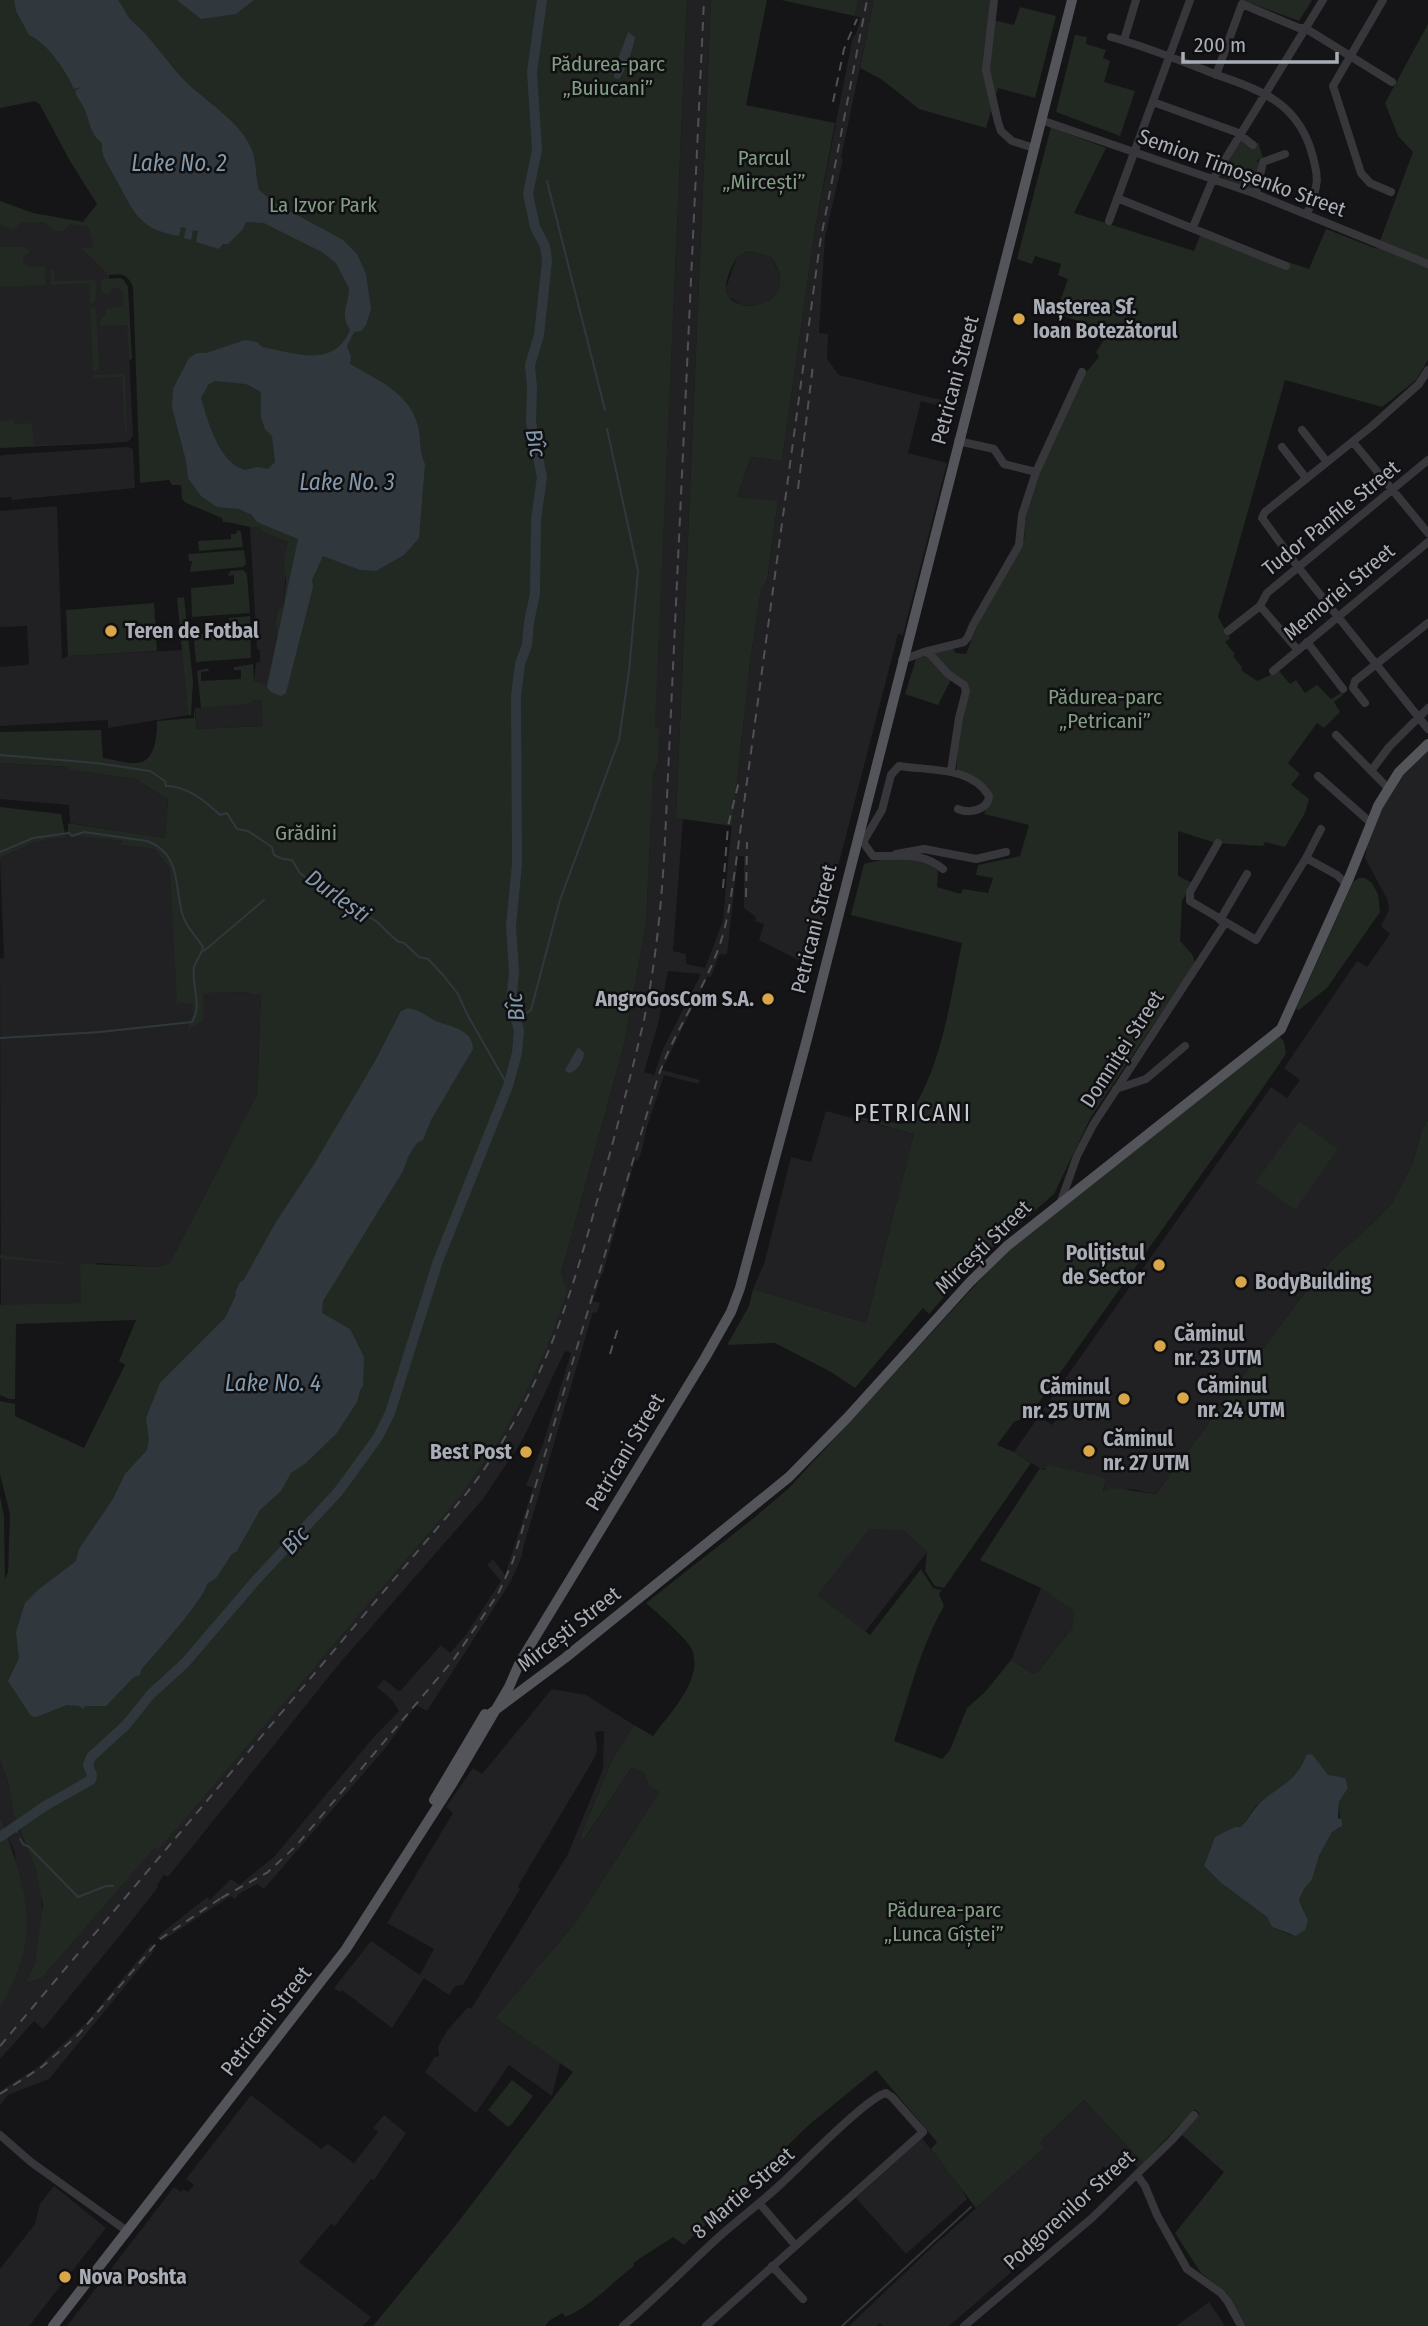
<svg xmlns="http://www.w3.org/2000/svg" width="1428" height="2326" font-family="'Fira Sans Condensed',sans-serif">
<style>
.built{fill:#212123;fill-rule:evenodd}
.green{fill:#222822;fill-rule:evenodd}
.water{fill:#30383e;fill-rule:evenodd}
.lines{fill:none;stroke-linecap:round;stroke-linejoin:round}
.stream{stroke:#30383e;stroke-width:2}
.river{stroke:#30383e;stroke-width:10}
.minor{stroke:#37373b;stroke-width:8}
.major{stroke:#53555a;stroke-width:10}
.rail{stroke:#505156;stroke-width:2;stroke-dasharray:9 7;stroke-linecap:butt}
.poi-dot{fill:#daa64a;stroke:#101012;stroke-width:2.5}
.labels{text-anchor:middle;stroke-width:5;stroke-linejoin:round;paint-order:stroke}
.park-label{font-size:21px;fill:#829d83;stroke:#101012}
.street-label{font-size:21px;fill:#a9adb5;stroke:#101012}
.poi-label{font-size:21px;font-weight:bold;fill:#a9adb5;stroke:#101012;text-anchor:start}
.water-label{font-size:23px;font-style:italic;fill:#849aac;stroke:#101012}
.quarter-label{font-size:24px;letter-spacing:2px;fill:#c9ccd2;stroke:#101012}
</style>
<rect width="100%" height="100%" fill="#151517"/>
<path class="built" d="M687,0H711L676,818L683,819L673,951L686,954V964L705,968L723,921L728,861L750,663L761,589L767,581L778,502L737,497L751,457L782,461L815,229L853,36H855L861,18L855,16L858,0H874L841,158L843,159L825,237L819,333L828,334L827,359L839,375L958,404L957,410L921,401L908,453L947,463L903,635L898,634L812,967L759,940L764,924L755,921L756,917L744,908V856H738L727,954L719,955L711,977L708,976L662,1070L700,1080L698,1084L664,1075L646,1130L642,1150L638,1161L635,1160L603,1273L601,1276L593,1301L600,1303L597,1313L593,1312L523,1548L522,1556L510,1583L427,1711L416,1705L387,1746L264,1889L257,1884L239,1894L235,1899L231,1896L162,1941L157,1937L207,1897L210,1900L231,1879L239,1885L274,1857L373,1738L399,1711L392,1700L377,1687L384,1679L398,1691L401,1690L441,1645L450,1653L465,1636L501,1581L487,1565L493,1559L505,1575L533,1488L526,1485L543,1444L571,1353L565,1351L523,1439L483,1499L339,1664L168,1877L164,1875L157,1885L158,1887L122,1933L43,2029L34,2021L0,2059V2006L20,1964L15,1853L6,1834L19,1827L36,1870L41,1889L43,1920L35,1964L27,1983L42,1978L224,1766L554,1298L624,1045L646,924ZM668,971L701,974L663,1049L654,1075L644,1072L658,1024Z
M0,201L33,213L83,222L90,230L98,263L109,274V283L126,287L133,436L128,442L0,448Z
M748,251L771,257L779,272L781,285L778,293L764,305L757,306L741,305L728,296L726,288L737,257Z
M127,447L133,449L135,488L12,500L11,497L0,498V457L2,455Z
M57,506L62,659L68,656L182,650L188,715L108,728V720L0,726V667L27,665L29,663L27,626L0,627V511Z
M250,527H258L263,532L288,542L283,607L278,610L275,623L277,633L266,686L254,681L256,663L260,662V650L257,649Z
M254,700L263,701L264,726L197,729L195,708L249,704Z
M1428,749V1120L1422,1129L1413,1162L1392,1203L1375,1221L1334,1258L1300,1299L1156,1494L1131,1489L1103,1493L1106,1478L1040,1468L1014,1452L1039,1416L1052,1425L1056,1420L1043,1410L1271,1087L1287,1098L1300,1080L1284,1068L1357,961L1367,967L1390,934L1381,926L1389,910L1387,899L1365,858L1368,840L1394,782Z
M0,763L70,767V770L136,779L168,800L165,838L70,823L69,805L0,799Z
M67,828L68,834L122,841V845L154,849L171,868L176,982L180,1003L193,1005V1013L186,1030L203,1021V995L207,993L250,992V994H261L257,1094L169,1264L158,1267L96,1263L98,1312L1,1316L0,959L4,958L0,858L33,843L45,841V839L65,838Z
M826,1111L914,1134L866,1323L753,1289L764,1264L791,1157L811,1162Z
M883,1528L903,1530L927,1552L865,1632L818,1595L868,1529Z
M1041,1588L1075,1611L1072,1628L1038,1672L1033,1674L1011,1660Z
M552,1689L586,1695L634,1725L612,1760L580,1837L585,1838L632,1767L645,1774L649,1785L659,1792L576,1922L495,2018L560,2063L552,2096L509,2065L476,2113L425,2072L435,2057L439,2056L438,2047L447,2031L468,2007L471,2009L568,1854L603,1769L604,1731L595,1732L597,1749L595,1757L518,1886L520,1889L463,1985L455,1986L449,1995L424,1978L392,2028L342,1990L340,1992L334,1988L371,1941L420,1975L434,1949L387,1923L453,1813L446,1807L473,1768L482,1774Z
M0,1760L9,1785L17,1822L5,1830L0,1816Z
M152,1943L154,1951L49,2079L8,2095L0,2105V2091L38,2067L86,2023Z
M251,2095L321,2149L328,2144L354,2163L378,2132L373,2128L384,2115L406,2133L374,2180L371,2179L335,2226L331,2224L299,2262L371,2317L363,2326H67L174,2187L181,2192L183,2189L188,2192L194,2185L186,2179Z
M1084,2100L1143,2163L1138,2168L1122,2152L1116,2159L1121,2169L1114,2176L1103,2166L1089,2190L1088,2202L1081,2209L1082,2211L949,2326H882L880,2323L877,2326H849L930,2249L1044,2148L1040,2142Z
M922,2138L959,2185L967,2199L906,2254L856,2198Z
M54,2186L106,2228L29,2326H0V2269L35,2224L40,2204Z
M1209,2302L1225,2326H1176Z"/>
<path class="green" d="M0,0H687L655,727L659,728L658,761L653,774L646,924L624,1045L561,1273L567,1292L547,1347L524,1396L502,1436L461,1495L159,1849L155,1847L42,1978L26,1983L35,1964L43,1905L36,1870L14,1814L9,1785L0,1760V1496L4,1516L5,1579L8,1572L10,1514L0,1474V1401L15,1404V1416L84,1448L125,1365L119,1361L136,1320L16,1324L15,1399H9L0,1395V1305L81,1303L80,1263L62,1264L4,1259L0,1258V1255L66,1263L158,1267L169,1264L257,1094L261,994H250L249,992L208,993L203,995V1021L186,1031L193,1013V1005L180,1003L177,1005L170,868L154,849L122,845V841L68,835V823L165,838L168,800L136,779L70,770L69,767L0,763V732L101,730L103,758C113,759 127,764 137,763C156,762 157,734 157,721L194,718V706L197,729L263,726L262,701L254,700L249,704L201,708L197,671L208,668L209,671L201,672V681L241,679V670H234V667L253,664L254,681L266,685L277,634L275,623L278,610L283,606L286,582L284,562L288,542L263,532L258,527C245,528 235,522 223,522L222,518L186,503L182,499L181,485H172L169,480L140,483L133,287C127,274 123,274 109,275L81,248L94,247L88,227L70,224L63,231H54L44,222L20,223L14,230L0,224V201L33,213L83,222L97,204L70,161L40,105L35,101L0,108Z
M711,0H767L746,105L835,123L815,229L782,461L751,457L737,497L778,501L767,581L761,589L750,663L732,826L676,818ZM748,251L771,257C807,308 727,320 726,288C726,277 732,266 737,257Z
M781,0H858L855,16Z
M874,0H990L989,19L1014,25L1020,7L1056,16L1035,98L998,88L986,128L919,109L881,79L860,68Z
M1242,0H1312L1299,21Z
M1428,24V360L1416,380L1382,407L1285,380L1218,617L1230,638L1225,642L1235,654L1233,656L1242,667L1241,670L1257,681L1279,671L1290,684L1296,680L1305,693L1317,685L1331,699L1341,693L1344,694L1334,702L1340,712L1324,728L1317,723L1288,763L1300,774L1291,785L1309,799L1305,813L1285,847L1265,842L1263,846L1216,843L1178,831V876L1192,883L1182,901L1180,941L1192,954L1195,963L1091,1117L1054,1194L972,1265L929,1314L923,1308L855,1388L831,1372L775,1343L727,1345L749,1306L753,1289L866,1323L914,1134L849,1116L903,1124C942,1072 949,1004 962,943L851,915L864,864C887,858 921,851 938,871L937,887L961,894L963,889L988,893L993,878L976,875L978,865L1020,856L1029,825L984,814L992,796L956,772L959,734L967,685L953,676L938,705L905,694L916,659L952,648L956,653L966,654L979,621L1024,540L1027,504L1037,473L1083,376L1099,357L1096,352L1109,332L1056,313L1068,279L1058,275L1061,264L1035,256L1032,264L1017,259L1051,127L1106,148L1074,213L1194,251L1201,233L1309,269L1326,229L1377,249L1413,152L1398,136L1385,103Z
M1075,35L1087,37L1086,44L1106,50L1103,58L1110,61L1104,82L1135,91L1120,136L1056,112Z
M1241,141L1252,149L1258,142L1263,158L1257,160L1259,164L1256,187L1252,190L1220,176Z
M0,247H24L29,250V253L24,256L23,264L29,267L45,266L46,285L0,287Z
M51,270H54V281L94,280L97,284L95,301L90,304L89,283L51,285Z
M120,278L124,280L128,287L132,359L129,360L127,325L100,326V320L106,314V309L123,306V292L118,288H112L109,294L102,293L101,281L103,279Z
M90,307L96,309L99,369L93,372Z
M125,374L127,430L125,432L122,377L93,378V375Z
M14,420L15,424L32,423L34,445L128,442L0,448V421Z
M238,530L241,532L243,547L199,551L198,541L231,539V534H236Z
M244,550L246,564L243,567L190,572L192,561H189L188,554Z
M243,570L247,574L250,613L192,617L191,588L234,584V575L228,576L230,571Z
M184,597L193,682L191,715H188L177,598Z
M154,603L157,651L68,656L66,610Z
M250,616L251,658L196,662L193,630L197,629L198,634L238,631V622L229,623V618Z
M0,807L61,814L66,838L45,839V841L33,843L0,858Z
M1359,878H1365L1372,883L1378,894L1380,912L1327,988L1299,1010L1296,1009L1353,882Z
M1280,1037L1284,1042L1286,1054L1258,1095L1030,1415L1014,1422L997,1445L1014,1452L1031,1463L944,1588L935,1586L925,1571L927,1552L903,1530L869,1529L818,1595L870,1635L921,1569L933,1588L942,1590L939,1594L944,1606C920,1648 909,1696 894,1741L942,1759L950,1750L967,1708L985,1692L1011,1660L1033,1674L1038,1672L1072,1628L1074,1611L1041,1588L980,1560L1040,1468L1044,1470L1048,1465L1106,1478L1103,1492L1113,1488L1156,1494L1300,1299L1334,1258L1375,1221L1392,1203L1413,1162L1422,1129L1428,1120V2326H1246L1226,2292L1201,2273L1175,2233L1224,2172L1182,2135L1195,2116L1200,2114L1195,2109L1143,2163L1084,2100L1040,2142L1044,2148L976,2208L931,2149L937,2142L876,2070L810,2124L684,2245L673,2237L633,2263L634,2266C611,2283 592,2306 565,2317L563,2313L550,2320L545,2326H373L455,2226L573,2072L495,2018L576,1922L659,1792L649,1786L645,1774L632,1767L584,1839L580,1837L612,1760L634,1725L653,1736C669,1714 704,1679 692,1650C688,1639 656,1612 646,1603L755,1517L789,1488L1002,1256L1269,1043ZM1306,1755H1312L1328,1776L1344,1778L1348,1788L1339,1802L1340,1828L1332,1831L1319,1856L1312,1880L1304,1889L1299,1900L1304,1910L1291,1935L1272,1927L1267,1917L1221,1883L1204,1866L1215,1837C1226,1835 1229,1826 1241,1828L1256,1806L1288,1784L1297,1774Z
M1299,1121L1338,1149L1295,1210L1256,1182Z
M0,1816C26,1889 44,1934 0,2007Z
M512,2080L533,2096L512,2124L508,2127L488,2110Z"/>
<path class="water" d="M14,0H118C123,6 127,17 133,22C152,38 165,60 183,79C203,100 240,121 251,148C257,161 255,176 259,190L275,203L343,240L357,254L366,274L371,309L366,325L361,331L354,332L347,346L351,357L350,364C376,379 410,393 418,426C421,439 419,452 425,464L419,538L404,555L376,571L360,570L323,556L312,580L313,587L286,693L281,696L271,692L267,687L298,539L257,522L252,515L239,509L217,507L201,496L188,478L186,461L172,407L173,389L189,358L197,353H206L245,340L257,342L262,347C295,353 334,369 350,330C339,312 349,307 349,288L336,263L322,252L264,223L246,222L243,229L228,244H223L219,249L196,242L198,231L193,230L191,240L184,238L186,228L181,227L179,236C135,229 133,208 113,174C108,164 100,155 102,143C89,134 90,119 83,106C81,102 77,98 75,91L81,87L74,89C65,69 48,44 29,35L16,11ZM215,381L246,384L261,392V417L265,429L272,436L275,462L268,469L257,467L245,470C219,463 208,422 201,398L208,385Z
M177,0H254L236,14L201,19Z
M628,32L635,37C634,46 625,72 619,79L614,78V70Z
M408,1008C419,1010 425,1015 434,1020C448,1027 473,1028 473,1049L431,1120L423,1140L417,1143L408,1157L403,1171L323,1301L322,1313L350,1329L364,1357L363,1386L360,1390L357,1402L336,1434L306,1463L291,1473L281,1491L260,1510L237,1551L232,1554L216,1578L207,1584C205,1598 154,1655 141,1670L140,1675L134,1677L106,1706H85L83,1709L80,1706L67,1705L36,1717L31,1716L8,1681L19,1658L16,1632L25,1603L38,1590L76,1561L79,1549L113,1499L125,1474L147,1450L149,1440L146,1418L160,1383L225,1318L236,1295L235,1293L240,1282L243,1281L276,1222L313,1166L374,1063L401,1011Z
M578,1047L584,1053C584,1061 576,1073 568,1073L565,1070Z
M1312,1754L1328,1775L1345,1778L1348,1788L1339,1802L1338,1818L1342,1820V1826L1332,1832L1319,1856L1312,1880L1304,1889L1299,1900L1308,1921L1305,1930L1296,1936L1272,1927L1267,1917L1221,1883L1204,1866L1215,1837L1235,1827H1241C1248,1820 1252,1811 1259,1804C1278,1785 1295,1785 1306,1755Z"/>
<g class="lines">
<path class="stream" d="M547,181L605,410
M0,755L96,763L150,771L165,781L166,786C188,786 206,802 220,815L227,813L237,829L248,831L272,847L274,855L283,859L292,860L300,873L314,884L320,883L331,896L376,921L397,941L404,943L419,957L428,959L443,975L458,994L467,1014L508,1086
M0,852L33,838L69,833L72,836L84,832L147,841C184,855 173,890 184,919C188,928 197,938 203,947C202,954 196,960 194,967C191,986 203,1005 192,1022L100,1032L0,1038
M204,951L264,900
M516,1020L531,1010L560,900L619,740L629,671L638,571L607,429
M15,1825L17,1832
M0,1832L3,1834
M20,1839L23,1844L29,1847L78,1897L106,1886H113
M842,2326L971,2207"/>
<path class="river" d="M0,1837L45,1806L91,1780L92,1775L88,1765L91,1757L126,1725L150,1695L185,1663L256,1580L338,1492L378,1437L390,1413L438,1261L508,1086L517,1053L519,1030L511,1004L514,972L511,926L517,864L516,696L520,664L527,645L529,622L535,594L536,520L542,477L531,422L532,387L530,365L539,335L547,261L545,246L535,227L528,194L537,150L532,72L542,0"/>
<path class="minor" d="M994,0L986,70L998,122L1001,131L1012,141L1034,148
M1383,0L1333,86L1361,173L1370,183L1391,192
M1111,37C1144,46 1176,59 1207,71C1253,89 1292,96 1310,147C1320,179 1319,183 1307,214
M1124,40L1136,0
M1216,75L1242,4L1299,28H1305L1392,82
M1153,102L1236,132L1253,145
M1041,120L1256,194L1428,264
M1256,194L1263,162L1285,154
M1117,198L1286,266
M1109,221L1190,0
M1193,227L1213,179L1323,0
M1428,370L1419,384L1372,426L1265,512L1262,518L1298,567L1428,729
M1302,430L1327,462
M958,441L994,449L1004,464L1036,472
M1353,442L1428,533
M1282,447L1306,478
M1260,606L1297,649
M1228,631L1260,606L1267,593L1428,460
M1307,642L1343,689
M924,652L964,642L968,637L973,625L1019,545L1022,515L1036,472L1082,372
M902,660L924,652L929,653L948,674L964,685L966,691L959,718L951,771
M1273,671L1428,542
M1365,703L1353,688L1355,681L1428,623
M1336,735L1388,788
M1371,771L1389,747L1428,708
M1318,776L1371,823
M859,842H863L873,856C898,857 922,851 943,869
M863,842L882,810L891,775L899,766C930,771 971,766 989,796C988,810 970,814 958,809
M1218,843L1190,892V901L1256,940L1306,858L1321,829
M896,854L924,849L976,859L1006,852
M1306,858L1337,875L1346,884
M1220,920L1247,874
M1116,1089L1146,1079L1185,1046
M1061,1201L1077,1156L1093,1125L1225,923
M0,2135L31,2162L127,2231
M1137,2175L1145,2186L1157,2215L1187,2269L1221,2293L1228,2302L1241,2326
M760,2204L795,2245
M772,2266L803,2299
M623,2326C657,2297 688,2265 721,2235C741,2217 762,2202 782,2183C801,2166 867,2097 886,2093L892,2097L923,2132L706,2326
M964,2326L1092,2218L1172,2140L1194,2115"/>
<path class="major" d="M482,1720L565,1658L789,1477L847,1418L970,1282L1007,1246L1281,1029L1349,878L1378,806L1399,772L1428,744
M434,1800L485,1714
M53,2326L346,1949L452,1784L509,1687L520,1662L705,1358L731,1312L740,1288L807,1039L1072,0"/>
<path class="rail" d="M833,102L844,49L857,19
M798,489L813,365
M723,888L728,826L739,781
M746,897L747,842
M610,1354L619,1325
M221,1898L268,1872L296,1846L454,1659L498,1594L513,1561L658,1077C674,1031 704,991 720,944C728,921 731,895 735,870L820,243L867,0
M0,2046L466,1494C547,1389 573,1290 607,1164C620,1116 633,1068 644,1020C656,961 662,901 665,840L704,0
M0,2094L43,2066L78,2035L160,1939L227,1894"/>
</g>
<g class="poi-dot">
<circle cx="1019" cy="319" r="7"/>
<circle cx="111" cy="631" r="7"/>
<circle cx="768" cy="999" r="7"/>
<circle cx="1159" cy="1265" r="7"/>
<circle cx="1241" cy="1282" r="7"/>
<circle cx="1160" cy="1346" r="7"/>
<circle cx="1183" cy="1398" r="7"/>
<circle cx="1124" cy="1399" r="7"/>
<circle cx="1089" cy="1451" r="7"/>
<circle cx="526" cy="1452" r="7"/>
<circle cx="65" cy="2277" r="7"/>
</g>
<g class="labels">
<g class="park-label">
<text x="608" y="71">Pădurea-parc<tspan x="608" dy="24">„Buiucani”</tspan></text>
<text x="764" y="165">Parcul<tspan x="764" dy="24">„Mircești”</tspan></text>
<text x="323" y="212">La Izvor Park</text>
<text x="1105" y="704">Pădurea-parc<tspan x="1105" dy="24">„Petricani”</tspan></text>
<text x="306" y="840">Grădini</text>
<text x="944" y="1917">Pădurea-parc<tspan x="944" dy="24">„Lunca Gîștei”</tspan></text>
</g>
<g class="street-label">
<text transform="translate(1242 173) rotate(20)" y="7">Semion Timoșenko Street</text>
<text transform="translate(955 380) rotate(-75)" y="7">Petricani Street</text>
<text transform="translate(1331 518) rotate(-39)" y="7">Tudor Panfile Street</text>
<text transform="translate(1339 592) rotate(-40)" y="7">Memoriei Street</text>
<text transform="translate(814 929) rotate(-76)" y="7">Petricani Street</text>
<text transform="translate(1122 1049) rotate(-57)" y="7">Domniței Street</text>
<text transform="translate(983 1247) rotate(-44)" y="7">Mircești Street</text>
<text transform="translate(625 1452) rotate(-59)" y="7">Petricani Street</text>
<text transform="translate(569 1629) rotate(-38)" y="7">Mircești Street</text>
<text transform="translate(266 2021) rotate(-52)" y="7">Petricani Street</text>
<text transform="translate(743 2193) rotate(-41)" y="7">8 Martie Street</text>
<text transform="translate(1069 2210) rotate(-42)" y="7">Podgorenilor Street</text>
</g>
<g class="poi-label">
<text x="1033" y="314">Nașterea Sf.<tspan x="1033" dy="24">Ioan Botezătorul</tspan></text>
<text x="125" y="638">Teren de Fotbal</text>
<text x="754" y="1006" text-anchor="end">AngroGosCom S.A.</text>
<text x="1145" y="1260" text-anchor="end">Polițistul<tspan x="1145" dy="24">de Sector</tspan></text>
<text x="1255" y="1289">BodyBuilding</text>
<text x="1174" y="1341">Căminul<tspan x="1174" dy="24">nr. 23 UTM</tspan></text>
<text x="1197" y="1393">Căminul<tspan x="1197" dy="24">nr. 24 UTM</tspan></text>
<text x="1110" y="1394" text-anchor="end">Căminul<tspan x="1110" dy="24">nr. 25 UTM</tspan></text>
<text x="1103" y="1446">Căminul<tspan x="1103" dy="24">nr. 27 UTM</tspan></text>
<text x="512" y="1459" text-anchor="end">Best Post</text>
<text x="79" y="2284">Nova Poshta</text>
</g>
<g class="water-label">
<text x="179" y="171">Lake No. 2</text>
<text transform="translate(536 443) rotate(79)" y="8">Bîc</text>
<text x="347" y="490">Lake No. 3</text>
<text transform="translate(338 896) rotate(36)" y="8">Durlești</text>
<text transform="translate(515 1007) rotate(-96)" y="8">Bîc</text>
<text x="273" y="1391">Lake No. 4</text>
<text transform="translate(295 1540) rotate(-48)" y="8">Bîc</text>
</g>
<g class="quarter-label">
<text x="913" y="1121">PETRICANI</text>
</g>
</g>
<path d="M1183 52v10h154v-10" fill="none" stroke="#a9adb5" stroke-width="3.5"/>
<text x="1194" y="52" font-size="21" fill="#a9adb5" stroke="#101012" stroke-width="5" paint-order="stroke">200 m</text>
</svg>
